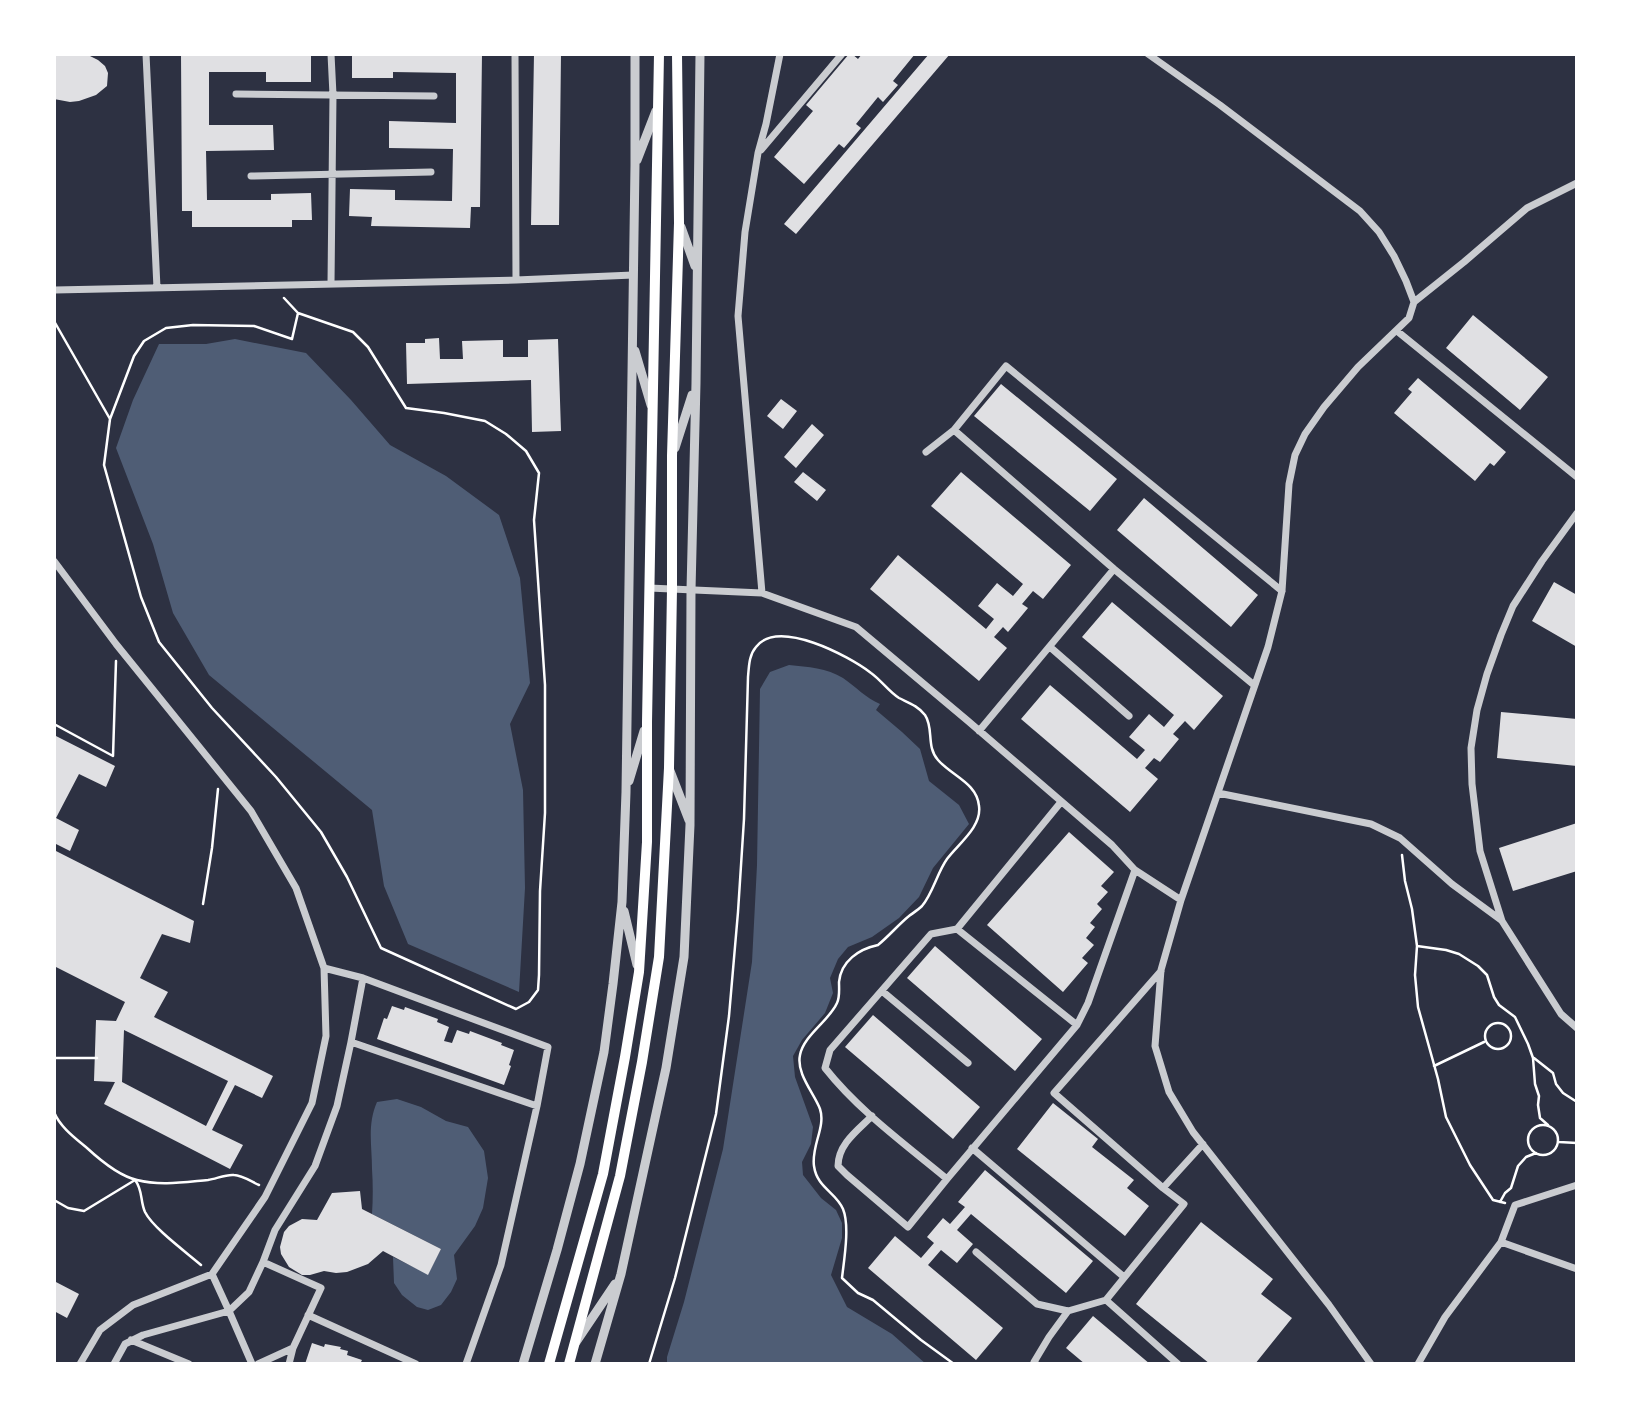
<svg xmlns="http://www.w3.org/2000/svg" width="1631" height="1418" font-family="Lato,sans-serif">
<style>
.water{fill:#4f5d75}
.building{fill:#e0e0e3;fill-rule:evenodd}
.lines{fill:none;stroke-linecap:round;stroke-linejoin:round}
.path{stroke:#fff;stroke-width:2.5}
.minor{stroke:#caccd0;stroke-width:7}
.tertiary{stroke:#caccd0;stroke-width:9}
.primary{stroke:#fff;stroke-width:10}
</style>
<rect width="100%" height="100%" fill="#2d3142"/>
<path class="water" d="M235,339L306,353L351,400L390,445L446,476L499,515L520,578L530,683L510,724L523,790L525,888L519,992L408,944L384,886L372,810L209,675L173,613L153,544L116,448L133,400L159,344H206Z
M789,665C808,667 827,668 843,678C856,687 866,698 880,704L876,710L902,732L920,749L929,781L959,805L969,824L933,868L919,897L899,918L872,937L848,947L838,959L830,978L833,993L825,1013L802,1040L793,1056L795,1077L813,1127L811,1144L802,1162L803,1175L821,1198L836,1210L842,1223V1238L831,1275L847,1307L892,1334L926,1364H667V1357L684,1302L723,1149L752,962L757,865L760,689L770,672Z
M397,1099L421,1107L446,1121L468,1127L484,1151L488,1178L483,1208L475,1226L454,1255L457,1279L451,1292L441,1305L428,1310L417,1307L402,1295L394,1283L393,1257L428,1274L441,1249L372,1214C373,1199 373,1184 372,1169C372,1145 367,1125 377,1102Z"/>
<path class="building" d="M54,54H86L98,60L105,66L108,73L107,86L96,95L79,101L70,102L54,99Z
M181,54L311,55V82H266V72H209V125H273L274,150L206,151L207,200H271V194L311,193L312,220H292V227H192V211H182Z
M352,54H482L480,207H471L470,228L371,226L372,217L349,216L350,189L395,190V200L452,201L453,149L389,148V121L456,123V73L393,72V78H352Z
M534,54H561L559,225H531Z
M849,54H852L858,59L862,54H915L893,81L898,85L883,102L878,97L856,124L861,128L844,148L839,144L804,184L774,157L813,111L806,105Z
M929,54H950L796,234L784,224Z
M1473,315L1548,377L1520,410L1446,348Z
M439,338L440,359H463L462,341L503,340V357H528V340L558,339L561,431L532,432L531,380L407,384L406,343H425V339Z
M1418,378L1506,452L1494,466L1490,463L1475,481L1394,413L1412,392L1408,389Z
M1001,384L1117,479L1090,511L974,416Z
M781,399L797,411L783,429L767,416Z
M812,424L824,435L796,468L784,457Z
M803,472L826,490L817,501L794,482Z
M961,472L1071,565L1043,599L1033,591L1022,604L1028,608L1008,632L1003,627L994,637L1007,648L979,681L870,589L898,555L986,629L994,619L978,606L997,583L1013,596L1023,584L931,506Z
M1144,498L1258,595L1231,627L1117,530Z
M1554,582L1577,595V647L1532,621Z
M1112,602L1223,696L1194,730L1185,721L1173,734L1179,739L1160,762L1154,758L1145,768L1158,779L1130,812L1021,719L1050,685L1137,759L1145,750L1129,737L1149,714L1164,727L1174,715L1082,637Z
M1501,712L1577,719V766L1497,758Z
M54,735L115,766L106,787L79,774L56,818L79,830L70,851L54,843Z
M1577,823V871L1513,891L1499,848Z
M1069,832L1114,872L1101,886L1108,892L1097,904L1102,909L1090,923L1095,927L1086,938L1094,945L1082,958L1088,963L1063,992L987,925Z
M54,850L194,921L190,943L162,934L140,978L168,992L154,1017L273,1076L262,1098L235,1085L212,1130L243,1145L230,1169L104,1104L115,1082L94,1081L96,1020L116,1021L125,1002L54,966ZM124,1030L228,1081L206,1126L122,1082Z
M935,946L1042,1039L1015,1071L907,978Z
M392,1006L404,1010L405,1007L438,1019L437,1022L449,1027L444,1041L452,1043L457,1030L469,1034L470,1031L502,1043L501,1045L514,1050L509,1065L511,1066L504,1085L377,1039L384,1018L387,1019Z
M873,1015L980,1107L953,1139L845,1047Z
M1053,1103L1098,1139L1092,1147L1134,1180L1127,1188L1149,1206L1125,1236L1017,1149Z
M985,1170L1093,1261L1066,1293L971,1214L957,1230L973,1244L957,1263L941,1250L928,1265L1003,1328L976,1360L868,1268L895,1236L921,1258L934,1243L927,1237L943,1218L950,1224L965,1207L958,1202Z
M360,1191L362,1209L441,1249L428,1275L383,1251L368,1264L347,1272L336,1273L324,1271L310,1275H302L289,1267L281,1254L280,1247L284,1232L289,1226L302,1219L317,1220L332,1193Z
M1201,1222L1273,1279L1261,1294L1292,1318L1255,1364H1210L1136,1304Z
M54,1281L79,1294L67,1318L54,1311Z
M1093,1316L1150,1364H1085L1066,1348Z
M312,1343L324,1347L325,1344L341,1347L340,1349L348,1351L347,1355L362,1360L360,1364H305Z"/>
<g class="lines">
<path class="path" d="M284,298L298,313
M298,313L353,332L368,347L406,408L444,413L485,421L506,434L526,451L539,473L534,520L545,685V813L540,891L539,975L538,990L529,1002L516,1009L381,948L347,877L321,832L276,777L212,708L159,642L141,597L104,465L110,419L134,356L144,341L166,328L193,325L254,326L292,339Z
M54,321L110,419
M54,724L113,756L116,661
M1402,855L1405,881L1412,909L1417,946L1415,975L1418,1007L1438,1079L1446,1117L1470,1165L1493,1200L1505,1203
M203,904L212,848L218,789
M1417,946L1446,950L1459,954L1478,966L1487,975L1494,997L1499,1005L1515,1017L1528,1044L1533,1058L1535,1084L1539,1096L1538,1105L1540,1118L1548,1125
M1485 1036a13 13 0 1 1 26 0a13 13 0 1 1-26 0Z
M54,1058H97
M1534,1058L1553,1073L1556,1084L1563,1093L1577,1102
M1434,1066L1484,1042
M54,1112C60,1127 75,1138 87,1148C100,1160 119,1176 137,1180C160,1186 185,1182 208,1180C216,1179 226,1174 234,1175C242,1175 252,1182 259,1185
M1528 1140a15 15 0 1 1 30 0a15 15 0 1 1-30 0Z
M1559,1142L1577,1143
M54,1200L68,1208L84,1211L135,1180C143,1190 140,1201 145,1212C153,1228 186,1252 201,1265
M1500,1202L1505,1193L1511,1188L1518,1166L1526,1157L1536,1153
M649,1364L675,1278L716,1114L729,1016L738,912L744,819L748,677C749,666 749,655 756,647C778,618 849,656 871,673C881,680 889,692 899,698C909,703 918,706 925,715C934,728 926,747 938,760C952,776 977,783 979,806C982,827 958,844 947,859C937,873 933,893 922,906C918,910 913,913 909,916C898,925 889,936 878,945C859,949 841,961 839,982C839,989 840,997 837,1003C829,1021 804,1035 800,1055C796,1074 814,1093 820,1109C826,1127 811,1146 814,1166C817,1188 836,1192 843,1209C850,1226 844,1260 842,1278L858,1293L873,1300L921,1340L954,1364"/>
<path class="minor" d="M146,54L157,288
M1148,54L1220,105L1360,211L1379,232L1394,256L1406,281L1414,302L1409,318L1358,367L1324,407L1305,434L1295,455L1289,484L1282,591L1268,647L1181,900L1161,970L1155,1046L1169,1092L1193,1132L1329,1305L1371,1364
M236,94L434,96
M761,150L842,54
M251,176L431,172
M516,280L633,275
M331,284L333,95L331,54
M55,290L516,280L515,54
M1414,302L1464,262L1527,208L1577,183
M1397,331L1577,477
M954,430L1114,569L1254,685
M926,452L954,430L1006,366L1282,591
M1577,513L1542,561L1513,606L1501,635L1487,674L1477,710L1471,748L1472,784L1480,851L1502,921L1561,1014L1577,1028
M54,561L116,644L251,811L296,888L324,968L326,1036L312,1103L265,1197L212,1274L133,1305L100,1330L80,1364
M649,588L762,593L738,316L745,232L758,153L766,124L780,54
M762,593L856,627L968,721L1112,845L1135,870L1181,900
M1050,647L1129,716
M979,731L1114,569
M1218,793L1371,824L1400,838L1452,884L1501,920
M1061,802L957,929L931,934L830,1050L825,1068C859,1111 905,1144 947,1179L1077,1025L1088,1003L1135,870
M957,929L1077,1025
M324,968L363,978L548,1047L537,1106L501,1265L466,1364
M1161,971L1054,1093L1163,1188L1184,1204L1106,1300L1178,1364
M882,991L968,1063
M351,1042L537,1106
M872,1116C858,1130 838,1144 838,1166L847,1175L908,1227L947,1179
M972,1148L1124,1277
M1163,1188L1203,1144
M1501,1242L1577,1269
M976,1252L1037,1304L1068,1311L1106,1300
M308,1315L416,1364
M131,1340L189,1364
M114,1364L125,1344L143,1335L229,1311L212,1274
M252,1364L229,1311L249,1292L263,1262L275,1230L315,1166L337,1106L351,1042L363,978
M258,1364L293,1348L321,1288L263,1262
M289,1364L293,1348
M1036,1364L1034,1362L1049,1337L1068,1311
M1418,1364L1445,1317L1501,1242L1515,1205L1577,1185"/>
<path class="tertiary" d="M637,160L656,111
M681,227L695,266
M635,351L651,405
M675,448L692,395
M670,771L689,820
M629,781L644,731
M624,911L637,965
M576,1342L615,1284
M523,1364L557,1250L580,1164L604,1052L613,984L622,902L626,792L635,165V54
M595,1364L621,1274L666,1068L684,957L690,825L691,590L696,383L700,54"/>
<path class="primary" d="M549,1364L603,1174L625,1057L639,972L647,842V722L659,54
M569,1364L620,1176L642,1062L659,957L669,768L672,589V456L679,223L677,54"/>
</g>
<rect width="1631" height="1418" fill="none" stroke="#ffffff" stroke-width="112"/>
</svg>
